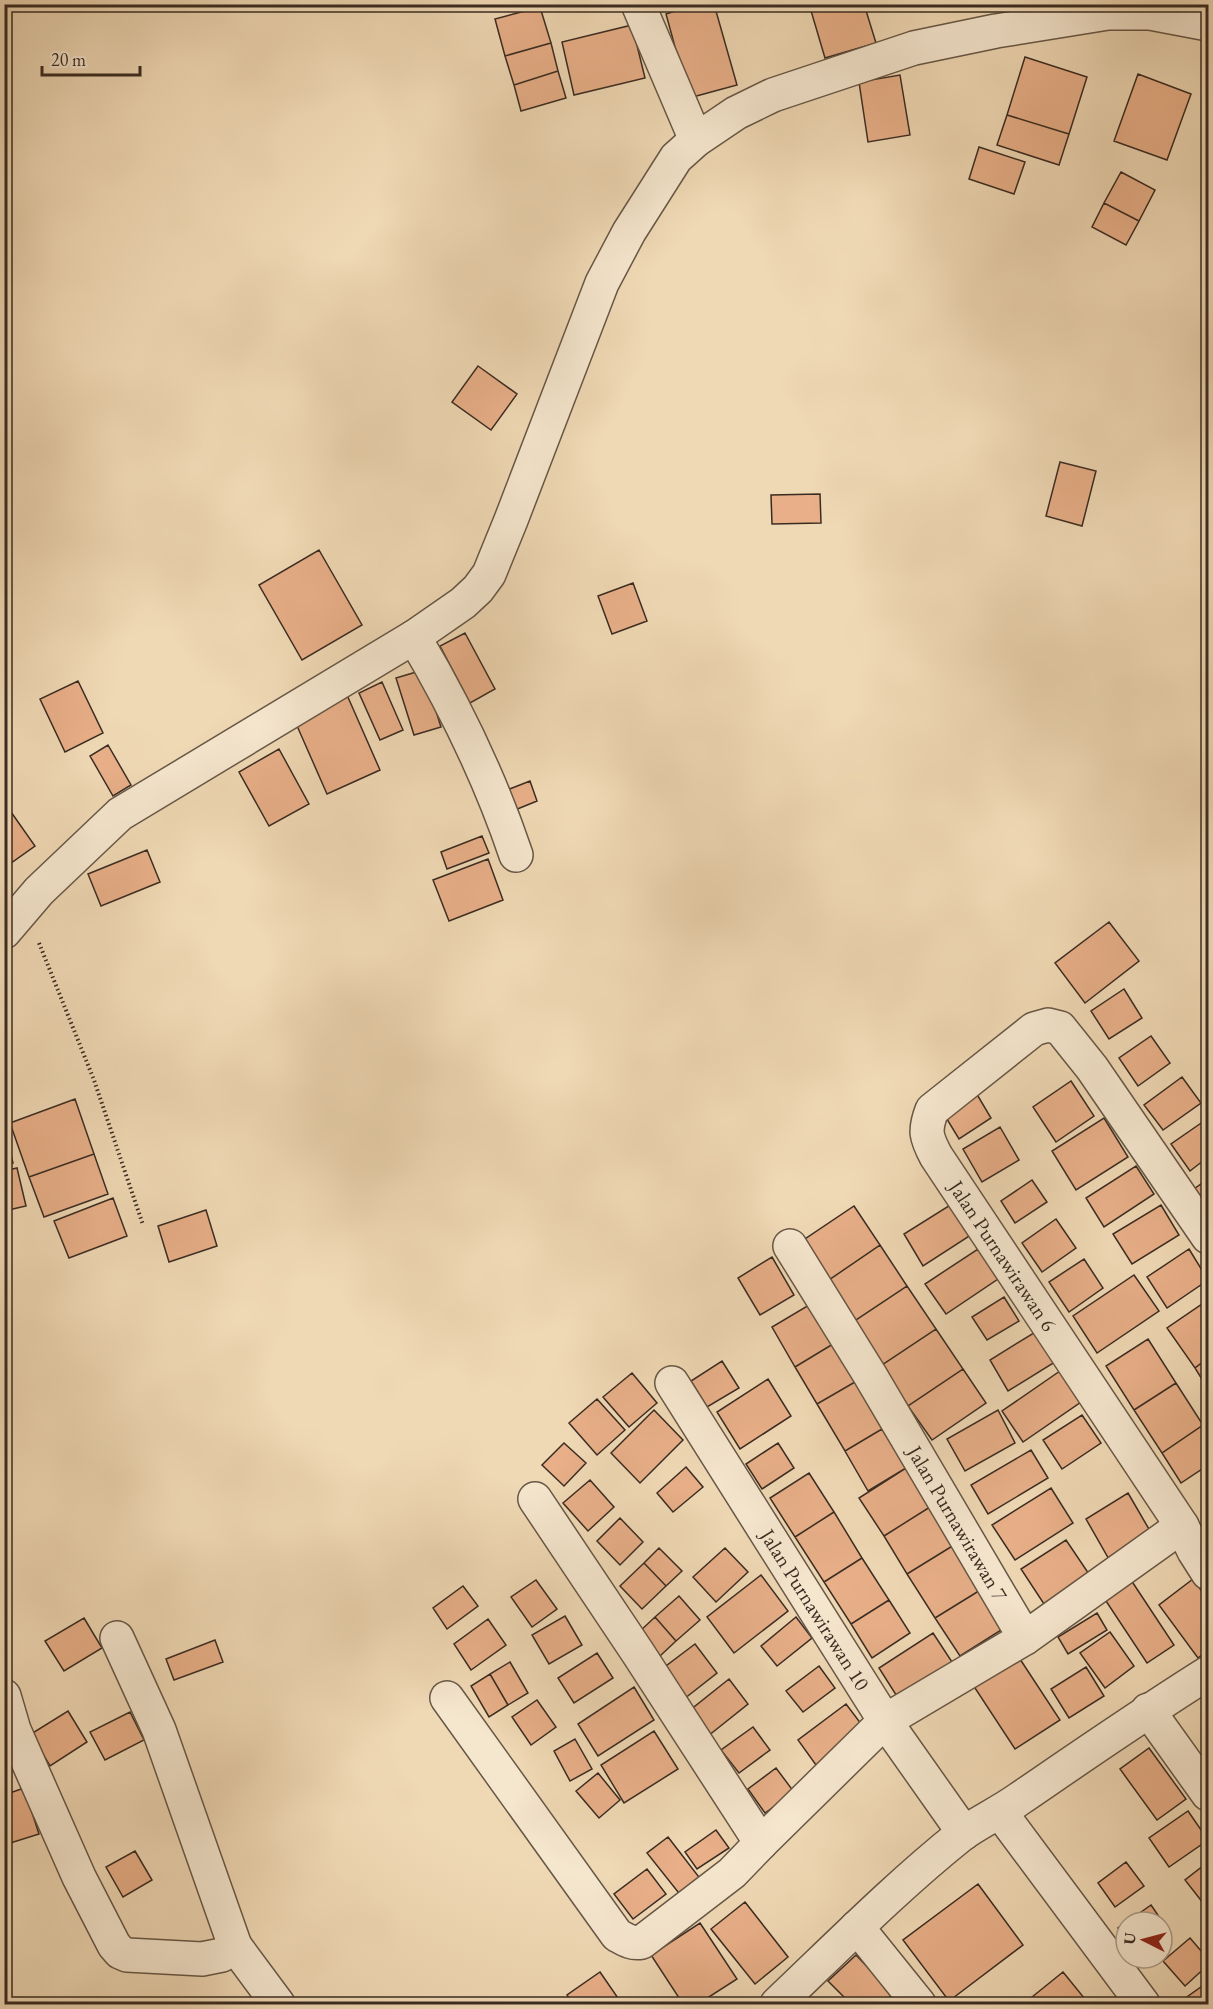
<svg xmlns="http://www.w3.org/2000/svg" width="1213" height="2009" font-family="'EB Garamond',serif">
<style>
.building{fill:#e8af88;stroke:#3a2c22;stroke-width:1.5}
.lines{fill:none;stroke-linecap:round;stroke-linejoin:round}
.minor-casing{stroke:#675746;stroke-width:36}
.path{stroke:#3a2c22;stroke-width:4;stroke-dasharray:1.5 3;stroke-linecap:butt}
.minor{stroke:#f5e6ce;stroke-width:33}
.labels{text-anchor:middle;stroke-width:4.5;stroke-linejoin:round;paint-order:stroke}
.street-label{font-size:21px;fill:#3a2c22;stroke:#f5e6ce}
</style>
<rect width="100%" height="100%" fill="#efd8b4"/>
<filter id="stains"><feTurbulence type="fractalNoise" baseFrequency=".00333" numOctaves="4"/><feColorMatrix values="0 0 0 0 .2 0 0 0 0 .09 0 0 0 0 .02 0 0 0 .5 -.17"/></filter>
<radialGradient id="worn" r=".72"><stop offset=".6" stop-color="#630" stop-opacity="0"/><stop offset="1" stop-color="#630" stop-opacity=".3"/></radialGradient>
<path class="building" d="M697,4H714L737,85L689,98L666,14Z
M759,4H784L761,11Z
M809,4H864L876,43L825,58Z
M540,7L551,43L505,56L495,19Z
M632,25L645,78L574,95L562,42Z
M551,43L558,71L514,85L505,56Z
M1025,57L1087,77L1069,134L1007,115Z
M558,71L566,98L521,111L514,85Z
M1138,74L1191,94L1167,160L1114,141Z
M900,75L910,135L868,142L859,82Z
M1007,115L1069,134L1059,165L997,145Z
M979,147L1025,162L1014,194L969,179Z
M1121,172L1155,190L1139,221L1104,203Z
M1104,203L1139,221L1126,245L1092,227Z
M478,366L517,394L491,430L452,402Z
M1060,462L1096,471L1082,526L1046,516Z
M820,494L821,523L772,524L771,495Z
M319,550L362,625L302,660L259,585Z
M633,583L647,621L612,634L598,596Z
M465,633L495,689L470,703L440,646Z
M423,670L441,727L414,735L396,678Z
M78,681L103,733L65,752L40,699Z
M382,682L403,730L380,740L359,693Z
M347,695L380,770L327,794L294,719Z
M108,745L131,785L113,796L90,756Z
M279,749L309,804L269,826L239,772Z
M530,781L537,801L515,810L507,790Z
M4,802L35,846L4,868Z
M482,836L489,853L447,869L441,852Z
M147,850L160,882L101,906L88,874Z
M488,859L503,900L449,921L433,880Z
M1109,922L1139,961L1085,1003L1055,963Z
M1124,989L1142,1018L1109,1039L1091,1011Z
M1151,1036L1170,1063L1138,1086L1119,1058Z
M1182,1077L1201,1103L1163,1130L1144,1105Z
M1071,1081L1094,1116L1056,1142L1033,1107Z
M975,1091L991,1118L959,1139L942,1111Z
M75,1099L94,1154L29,1177L10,1123Z
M1104,1118L1128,1157L1076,1190L1052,1151Z
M1207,1119L1208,1121V1157L1190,1171L1171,1144Z
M4,1126L13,1163L4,1166Z
M1000,1127L1019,1160L982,1182L963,1149Z
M94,1154L108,1194L44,1217L29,1177Z
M1136,1166L1154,1194L1104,1227L1086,1198Z
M17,1168L26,1206L4,1211V1171Z
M1208,1179V1211L1194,1189Z
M1032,1180L1047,1202L1015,1223L1001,1201Z
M113,1198L127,1236L69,1258L54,1221Z
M955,1202L974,1233L923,1266L904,1234Z
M1161,1205L1179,1235L1132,1264L1113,1234Z
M854,1206L880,1245L826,1282L799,1243Z
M206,1210L217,1246L169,1262L158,1226Z
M1056,1219L1076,1248L1042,1272L1022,1243Z
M880,1245L907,1286L853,1322L826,1282Z
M978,1249L998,1279L946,1314L925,1284Z
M1189,1249L1208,1280L1167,1308L1147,1277Z
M772,1257L794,1295L760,1315L738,1278Z
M1084,1259L1103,1288L1069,1312L1049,1282Z
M1134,1275L1159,1311L1097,1353L1073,1316Z
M907,1286L936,1329L882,1365L853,1322Z
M1004,1297L1019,1321L987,1340L972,1317Z
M1208,1300V1358L1195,1368L1167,1328Z
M809,1305L833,1344L795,1367L772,1327Z
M936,1329L963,1369L908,1406L882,1365Z
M1037,1331L1055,1362L1008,1391L990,1360Z
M1148,1339L1176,1383L1134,1410L1106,1366Z
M833,1344L855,1382L817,1404L795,1367Z
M1208,1358V1389L1195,1368Z
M722,1361L739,1388L707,1407L691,1381Z
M963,1369L986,1403L932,1440L908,1406Z
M1060,1371L1081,1402L1023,1442L1002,1411Z
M632,1373L657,1403L629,1427L603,1397Z
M768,1379L791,1416L740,1449L717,1412Z
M855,1382L882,1429L845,1451L817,1404Z
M1176,1383L1203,1425L1162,1453L1134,1410Z
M597,1399L625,1430L597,1455L569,1423Z
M654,1410L683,1440L640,1483L611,1453Z
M998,1410L1015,1443L965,1471L947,1439Z
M1082,1415L1101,1443L1062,1469L1043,1440Z
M1203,1425L1208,1433V1465L1181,1483L1162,1453Z
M882,1429L906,1468L868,1491L845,1451Z
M564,1443L586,1463L564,1486L542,1465Z
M778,1443L794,1468L762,1489L746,1464Z
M1031,1450L1048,1478L988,1514L971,1485Z
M686,1467L703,1487L673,1512L657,1493Z
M906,1468L930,1507L884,1536L859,1498Z
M809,1473L834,1512L795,1537L770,1498Z
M590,1480L614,1507L588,1531L563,1503Z
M1051,1488L1073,1523L1015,1560L992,1525Z
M1128,1493L1153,1536L1110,1561L1086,1519Z
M930,1507L954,1545L907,1574L884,1536Z
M834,1512L862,1558L824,1582L795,1537Z
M620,1518L643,1542L620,1565L597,1541Z
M1066,1540L1089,1574L1044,1604L1021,1569Z
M954,1545L982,1589L935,1618L907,1574Z
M659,1548L682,1571L666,1586L644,1563Z
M725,1548L748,1572L716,1602L693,1577Z
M862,1558L889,1600L851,1624L824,1582Z
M644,1563L666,1586L642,1609L620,1586Z
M761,1575L788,1611L734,1653L707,1617Z
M1193,1579L1208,1600V1650L1198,1658L1159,1605Z
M536,1580L557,1609L532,1627L511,1597Z
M1131,1580L1174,1645L1147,1663L1104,1598Z
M463,1586L478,1606L447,1629L433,1608Z
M982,1589L1006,1627L960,1656L935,1618Z
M679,1596L700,1620L676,1641L655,1617Z
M889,1600L910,1633L872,1658L851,1624Z
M1097,1613L1107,1630L1068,1654L1058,1637Z
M565,1616L582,1645L549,1664L532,1635Z
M655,1617L676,1641L660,1656L639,1632Z
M796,1617L812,1638L777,1666L761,1646Z
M84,1618L102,1648L64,1671L45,1641Z
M488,1619L506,1645L471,1670L454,1644Z
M1110,1632L1134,1666L1105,1688L1080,1653Z
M933,1633L952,1662L898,1698L879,1668Z
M215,1640L223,1662L174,1680L166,1659Z
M695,1644L717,1673L684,1699L662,1669Z
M597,1653L613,1678L574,1703L558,1678Z
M1018,1656L1060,1720L1015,1749L973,1685Z
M510,1662L528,1693L508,1705L490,1674Z
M819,1666L835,1688L803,1712L786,1691Z
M1086,1667L1104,1696L1069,1718L1051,1689Z
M490,1674L508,1705L489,1717L471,1686Z
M729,1679L748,1704L708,1736L689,1711Z
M634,1687L654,1720L598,1756L578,1724Z
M537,1700L556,1727L531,1745L512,1717Z
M846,1704L865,1729L816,1765L798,1740Z
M68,1711L87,1742L50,1766L31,1734Z
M130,1712L144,1740L105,1760L90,1732Z
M753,1727L770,1750L739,1773L721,1750Z
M654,1731L678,1769L624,1803L601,1765Z
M575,1739L592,1769L570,1781L554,1751Z
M1149,1748L1186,1799L1157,1820L1120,1769Z
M776,1768L794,1792L765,1813L748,1789Z
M598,1773L620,1800L599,1818L576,1791Z
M24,1788L39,1834L4,1845V1795Z
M1188,1811L1208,1840L1169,1867L1149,1838Z
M716,1830L729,1848L697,1869L685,1852Z
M668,1837L702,1881L682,1897L647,1853Z
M135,1851L152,1880L123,1897L106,1867Z
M1126,1862L1144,1886L1115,1907L1098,1883Z
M1208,1862V1907L1207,1908L1185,1880Z
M647,1869L666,1894L633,1919L614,1894Z
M978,1884L1023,1945L949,2001L903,1940Z
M745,1902L788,1957L755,1984L711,1929Z
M1151,1905L1171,1934L1162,1941V1922H1127Z
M1126,1922V1940L1118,1928Z
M700,1923L737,1979L698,2004H683L651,1955Z
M1190,1938L1208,1959V1965L1185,1986L1163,1961Z
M856,1955L893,1994L882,2004H851L828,1981Z
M600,1972L620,2001L615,2004H573L567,1995Z
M1063,1972L1085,1999L1078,2004H1038L1032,1997Z
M1208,1982V2004H1177Z"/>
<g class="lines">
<defs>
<g id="minor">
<path d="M638,4L696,140"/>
<path d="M414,637C455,706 490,778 516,855"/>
<path d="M4,932L39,891L120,814L414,637L463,603L478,589L489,574L511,520L602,283L629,232L676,158L696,140L736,113L773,95L914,48L996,31L1108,13H1150L1208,24"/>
<path id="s1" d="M1208,1237L1092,1068L1060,1028L1048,1025L1034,1029L932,1110C924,1131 926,1137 936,1156L1182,1526L1194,1551L1208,1573"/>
<path id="s2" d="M790,1246L870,1375L1025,1638L1182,1526"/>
<path id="s3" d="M672,1383L885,1721L964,1833"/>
<path d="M535,1499L638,1653L761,1843L885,1721L1025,1638"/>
<path d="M117,1638L159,1730L235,1946"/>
<path d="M4,1696L14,1730L79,1877L114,1945L120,1952L127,1955L202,1959L222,1955L235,1946L278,2004"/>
<path d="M447,1698L617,1935C626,1940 632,1944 642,1942L732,1873L761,1843"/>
<path d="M1148,1710L1208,1794"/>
<path d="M1000,1812L1143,2004"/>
<path d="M857,1927L919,2004"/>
<path d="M777,2004C837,1947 896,1887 961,1835C979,1822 1001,1812 1019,1799C1082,1756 1144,1713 1208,1673"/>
</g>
</defs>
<use href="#minor" class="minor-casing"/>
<path class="path" d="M39,943L94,1080L143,1225"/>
<use href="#minor" class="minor"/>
</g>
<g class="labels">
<g class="street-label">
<text dy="7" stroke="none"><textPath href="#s1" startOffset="582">Jalan Purnawirawan 6</textPath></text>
<text dy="7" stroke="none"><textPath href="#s2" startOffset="324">Jalan Purnawirawan 7</textPath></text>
<text dy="7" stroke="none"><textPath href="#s3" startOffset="268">Jalan Purnawirawan 10</textPath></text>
</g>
</g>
<rect width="1213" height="2009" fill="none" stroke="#efd8b4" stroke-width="24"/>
<rect x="6" y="6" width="1201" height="1997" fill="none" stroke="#3a2c22" stroke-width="3"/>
<rect x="12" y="12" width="1189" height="1985" fill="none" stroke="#3a2c22" stroke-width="1.5"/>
<g transform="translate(1144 1940) rotate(276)"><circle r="28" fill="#f5e6ce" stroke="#aa9c89" stroke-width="1.5"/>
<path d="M0-4.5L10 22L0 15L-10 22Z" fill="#8f2418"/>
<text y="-9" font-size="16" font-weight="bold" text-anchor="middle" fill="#3a2c22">U</text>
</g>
<path d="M42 66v9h98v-9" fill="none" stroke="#3a2c22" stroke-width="3"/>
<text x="51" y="66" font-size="18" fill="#3a2c22" stroke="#f5e6ce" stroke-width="4.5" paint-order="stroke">20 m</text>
<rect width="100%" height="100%" filter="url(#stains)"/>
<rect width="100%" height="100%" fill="url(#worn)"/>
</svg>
